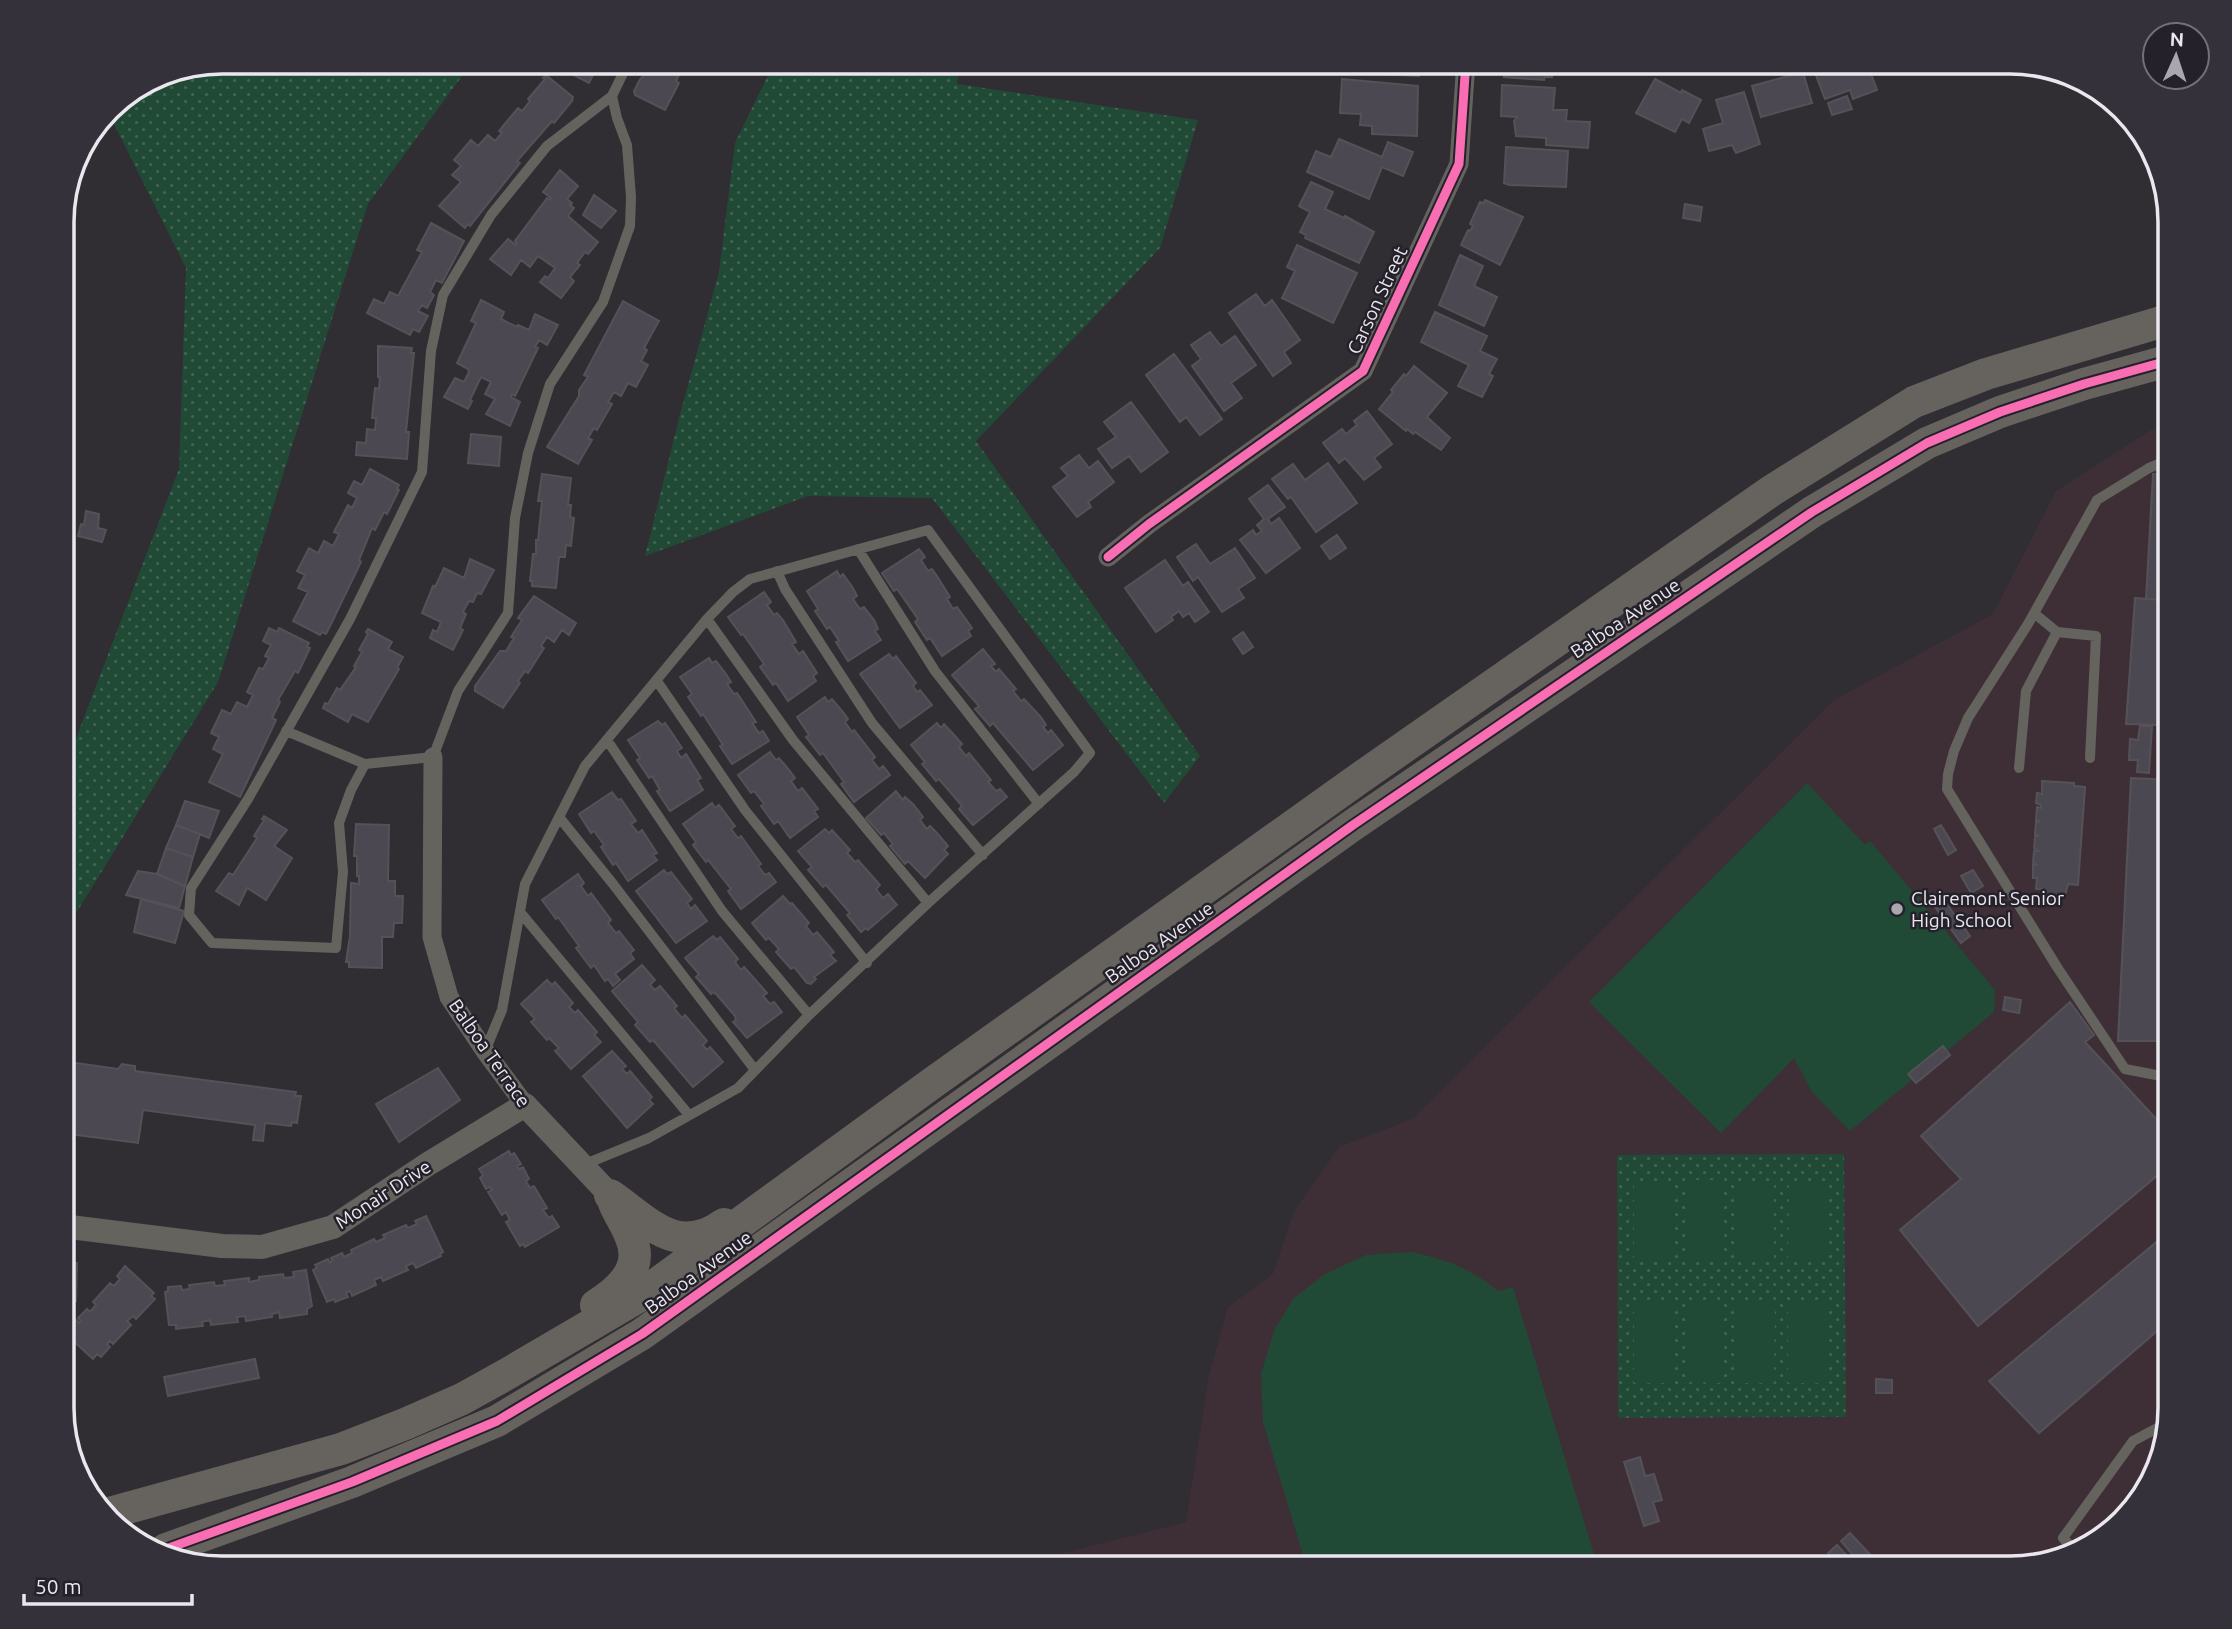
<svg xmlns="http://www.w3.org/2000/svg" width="2232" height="1629" font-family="Ubuntu,sans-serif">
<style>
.education{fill:#3e2f37}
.green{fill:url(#green-dots)}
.pitch{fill:#214a36}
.building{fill:#4c4852;stroke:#545257;stroke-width:2}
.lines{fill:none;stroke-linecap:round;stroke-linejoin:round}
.service{stroke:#65635e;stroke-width:10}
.minor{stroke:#65635e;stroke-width:19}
.tertiary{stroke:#65635e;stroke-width:24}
.primary{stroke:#66635f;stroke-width:32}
.cycleway-casing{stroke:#25212b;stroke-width:13}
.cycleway{stroke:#f96db3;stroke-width:9}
.poi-dot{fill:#a9a6ad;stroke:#25212b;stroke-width:2.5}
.labels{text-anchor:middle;stroke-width:5;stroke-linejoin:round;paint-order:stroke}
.street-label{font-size:19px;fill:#eae7ee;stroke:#25212b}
.poi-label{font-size:19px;fill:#eae7ee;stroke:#25212b;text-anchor:start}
.rim{fill:none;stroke:#eae7ee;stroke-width:3.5}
</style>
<defs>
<pattern id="green-dots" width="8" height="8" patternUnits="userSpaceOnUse" patternTransform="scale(1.75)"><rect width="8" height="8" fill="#214a36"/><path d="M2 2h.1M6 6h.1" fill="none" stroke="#416453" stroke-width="1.8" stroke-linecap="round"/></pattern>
</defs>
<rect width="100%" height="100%" fill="#302d33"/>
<path class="education" d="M2171,423V1408L2138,1505L2082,1551L2010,1568H1004L1186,1522L1209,1375L1228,1307L1273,1274L1294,1211L1339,1147L1412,1119L1834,700L1993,614L2056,491L2151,430Z"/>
<path class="green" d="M222,61H473L368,204L218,682L72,920L62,918V775L179,469L186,268L108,112L116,101L161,73Z
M775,61H960L957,84L1198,120L1160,248L976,441L1200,756L1164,803L932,498L808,496L645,556L679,418L719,272L735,143Z
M1844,1154L1846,1417L1618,1418L1617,1155Z"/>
<path class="pitch" d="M1807,783L1865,845L1870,841L1995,990L1994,1012L1850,1131L1812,1092L1794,1058L1721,1133L1589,1002Z
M1686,1180H1723V1260H1686Z
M1634,1181H1671V1261L1634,1260Z
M1738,1181H1774V1261H1737Z
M1789,1181H1825V1260H1788Z
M1412,1252C1449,1261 1468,1267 1498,1291L1513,1287L1598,1568H1307L1263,1422L1261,1374L1274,1331L1293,1299L1325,1274L1366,1255Z
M1634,1303L1671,1304V1383H1634Z
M1686,1303H1723L1722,1383L1686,1382Z
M1788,1303H1825V1383H1788Z
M1738,1304H1775L1774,1383H1737Z"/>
<path class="building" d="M546,61H600L589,83Z
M654,61H691L686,72L682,69L676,81L679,83L665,110L635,95L634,91L639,81Z
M1420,61L1419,76L1377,74L1378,62H1366Z
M1505,61H1554L1552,77H1545L1544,80L1504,77Z
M1615,61H1641L1643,67L1618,74Z
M1814,61H1845L1852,72L1868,66L1877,90L1853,99L1850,90L1825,99L1811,62Z
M1874,61H1905L1894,74Z
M1803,72L1812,103L1761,117L1752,86Z
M546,75L573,97L572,101L554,123L552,121L517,161L520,163L470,226L468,224L465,228L439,206L461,182L452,175L461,166L454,160L471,140L478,146L488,135L495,141L502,133L499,131L518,108L522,111L530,101L528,99L545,79L543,78Z
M1342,79L1418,86L1417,136L1372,134V126L1360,125L1361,114L1340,113Z
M1655,79L1681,93L1682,90L1701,100L1689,123L1682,119L1675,132L1636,113Z
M1502,85L1555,88L1553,110H1567L1566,121L1590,122L1588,148L1546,145V138L1516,136L1514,121L1517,117L1501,116Z
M1744,92L1760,144L1736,153L1732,145L1709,151L1703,129L1723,123L1716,100Z
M1847,96L1852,109L1832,115L1828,103Z
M1339,139L1382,157L1388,142L1413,152L1403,176L1382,167L1369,199L1307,172L1316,151L1331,157Z
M1506,147L1568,151L1566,187L1509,185L1504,183Z
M560,170L578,186L567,199L572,203L570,205L574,208L568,216L598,242L588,254L585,252L577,263L580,265L570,277L574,281L561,298L540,282L545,276L548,278L555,268L538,256L530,267L521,260L511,275L490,259L508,239L516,245L517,243L515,241L547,198L550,200L551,198L543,192Z
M1311,182L1333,192L1325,209L1344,218L1345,216L1374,232L1359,263L1305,238L1306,235L1300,232L1310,212L1299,206Z
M594,195L616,211L601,228L583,215Z
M1485,200L1523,217L1500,265L1461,245L1468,230L1470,231L1473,226L1470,224L1480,202L1484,203Z
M1685,204L1702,207L1700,221L1683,218Z
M431,223L464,241L442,283L436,280L430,292L434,295L427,308L422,305L418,311L428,316L419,332L413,329L410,335L367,313L374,299L384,304L390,292L398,296L422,252L417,250Z
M1297,245L1357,273L1333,323L1282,298L1295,271L1287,267Z
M1460,255L1483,266L1474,286L1497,297L1484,326L1439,305Z
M1256,294L1265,306L1272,300L1300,340L1284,352L1291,363L1273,376L1229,313Z
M481,300L504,312L501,319L517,327L518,325L529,330L535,314L558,325L547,345L539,340L535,347L538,348L515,396L512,394L511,397L520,402L510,426L486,414L495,399L485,394L491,382L481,377L470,400L472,401L468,409L444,397L455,378L464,382L469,372L468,369L457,363L476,323L471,321Z
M623,301L659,321L644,348L647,350L641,361L648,365L636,387L628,383L621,396L614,392L608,402L612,404L597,430L594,428L588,438L592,440L578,464L547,447L579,396V390L588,377L584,375Z
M1435,312L1487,336L1480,351L1497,359L1489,374L1493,376L1482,397L1458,386L1469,365L1421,342Z
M62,317H64L63,339H74L72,369L62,368Z
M1210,332L1221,346L1235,336L1256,365L1231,383L1242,398L1224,411L1192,366L1201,359L1191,345Z
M378,346L412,348L411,353H414L406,432H409L407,459L356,455L357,442L366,443L367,429L375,430L376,418H372L375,388L379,389L380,377H378Z
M1174,354L1222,419L1200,435L1186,417L1180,422L1146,375Z
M1414,366L1447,393L1427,417L1450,438L1441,450L1415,432L1413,434L1407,429L1406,431L1379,409L1393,392L1391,390L1404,374L1406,376Z
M1131,402L1168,452L1141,472L1129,456L1112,468L1098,449L1116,437L1104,422Z
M1367,411L1392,444L1374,458L1381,467L1364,480L1345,458L1339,463L1323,443L1342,429L1346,434L1357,425L1354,421Z
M471,434L501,437L499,466L468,463Z
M1079,455L1089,468L1098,461L1114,482L1088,502L1091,507L1077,517L1053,487L1068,476L1061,468Z
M1328,463L1357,503L1316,532L1291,497L1288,499L1272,479L1293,464L1305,480Z
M370,469L399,485L397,489L399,490L387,514L384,512L375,530L372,528L359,560L361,562L331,624L326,634L322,632L320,635L293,621L308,592L298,588L305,575L297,571L309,548L318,553L324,541L333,546L339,534L334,532L348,505L352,508L357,498L348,493L354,481L362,485Z
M542,474L571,478L568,505H571L570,517L574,518L571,546L566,545L565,557H559L556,588L532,586V581H530L533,554H536V540H538L542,501H538Z
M2153,474L2171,476V600L2146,599Z
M1268,485L1285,507L1268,519L1271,524L1279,518L1300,548L1266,573L1240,540L1253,530L1256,535L1262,531L1257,525L1264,519L1249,499Z
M86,511L99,514L98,528L106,530L102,542L78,536L81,524L84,525Z
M1337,535L1346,548L1330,559L1321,546Z
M1196,544L1210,564L1235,548L1255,578L1238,589L1244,598L1222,612L1198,577L1193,581L1177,557Z
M919,549L925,557L921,560L928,571L932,569L937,576L950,597L947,599L953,609L957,607L972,628L968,631L971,636L942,656L930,638L927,640L915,622L918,619L897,589L894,591L882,573Z
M470,559L494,570L481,594L477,593L473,602L469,601L463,612L466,614L460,628L463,630L453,650L430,638L433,630L437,632L441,622L422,613L433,586L435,587L444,568L464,578Z
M1165,560L1183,586L1188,582L1209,612L1195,622L1189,613L1183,617L1179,611L1171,617L1173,620L1156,632L1125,588Z
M837,571L840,577L843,574L853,588L857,596L853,599L860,609L864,607L874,620L878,629L875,631L881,640L848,661L836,642L839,641L830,627L827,629L815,611L818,609L807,591Z
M764,592L771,602L767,605L774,615L777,613L783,620L796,642L792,644L799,654L803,651L817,673L813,676L816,681L788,701L776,683L773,685L760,667L764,664L743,634L741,635L728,617Z
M534,596L576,623L569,635L562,630L554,642L547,637L541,646L544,648L528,673L525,671L518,681L520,683L503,708L475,691V686L500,651H506L514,638L511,637L522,620L518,618Z
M2135,598L2161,600V641L2168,642L2162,725L2126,724Z
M269,628L277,632L279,628L309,643L307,647L310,648L298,673L295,671L278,700L280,702L272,718L276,720L240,797L209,782L223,754L213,749L219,737L211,733L222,710L231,714L237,702L247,707L253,695L247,692L259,668L263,669L269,658L265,656L271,645L263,641Z
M368,629L392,642L388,649L403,657L397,668L399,669L368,722L352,714L348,722L323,708L325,703L328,704L337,688L340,690L356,667L354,666L362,652L359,650L368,634L366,632Z
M1243,632L1253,647L1243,654L1233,639Z
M983,649L995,664L991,666L996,672L999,669L1016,689L1013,691L1021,701L1024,699L1041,717L1046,725L1043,727L1048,733L1051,730L1063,745L1033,770L993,723L990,726L975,709L979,706L952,675Z
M889,654L893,659L896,656L916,683L913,686L917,692L920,690L932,705L900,728L860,674Z
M709,658L712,663L716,661L726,674L731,682L727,684L734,694L737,693L756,722L752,723L759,733L763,731L769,741L732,764L720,746L723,745L703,714L701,716L688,697L692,694L680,677Z
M825,697L828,702L832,699L843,712L848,719L845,722L852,732L854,730L875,757L872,760L879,769L883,766L890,775L854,802L841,784L844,782L823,753L820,755L806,737L809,735L797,717Z
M658,721L662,725L665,723L682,748L677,751L681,758L686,754L701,778L697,780L703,790L670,811L657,791L660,790L652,776L649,778L637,760L640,758L628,740Z
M937,723L941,728L944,724L956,737L962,744L959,747L966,756L969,753L991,780L988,782L996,791L1000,789L1007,797L973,825L959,809L962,806L939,779L936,781L922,764L925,762L911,745Z
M2140,726H2152L2149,773L2137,772L2138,760H2129L2130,739L2138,740Z
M770,752L776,760L779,758L790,771L795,778L791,781L798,791L802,788L818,809L814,811L818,817L790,838L778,821L774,824L761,806L764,804L754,791L751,793L738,775Z
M2131,778L2171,780V1041H2118Z
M2042,781L2074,783V786L2085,787L2078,885L2068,884L2065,896H2054V902L2042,901L2043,889H2036L2037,878H2033V865H2037L2033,863L2034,851H2038L2034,848L2035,836H2039L2035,834L2036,822H2040L2036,820L2037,807L2041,808V805L2036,803L2037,793L2042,794Z
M896,791L903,800L905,797L913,804L923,817L920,820L927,829L930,826L937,833L948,846L944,850L948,854L925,878L908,861L905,864L890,846L893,844L884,833L881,835L866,818Z
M612,792L618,800L621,799L636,821L631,824L638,833L642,830L657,853L653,855L657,860L628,881L616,863L613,865L601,847L604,845L594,831L591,833L579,814Z
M185,801L219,811L209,838L176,825Z
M712,803L715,808L719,805L735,826L731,829L738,838L741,836L761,864L758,866L765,875L769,873L776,882L741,909L728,891L731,889L708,860L706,862L693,845L696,842L683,824Z
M264,816L287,830L274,846L292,858L266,900L247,888L239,905L216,891L229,873L233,875L257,838L254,836L264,820L262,819Z
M356,824L389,825L388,881H395V896H403L402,923H394L393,937H382V968L349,967V962H346L350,936L351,883L359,884V876H357V856H354Z
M176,825L200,834L193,857L166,848Z
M1941,825L1956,850L1948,855L1934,829Z
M825,829L829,833L832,830L850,850L847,853L855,862L858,860L880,885L876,889L883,898L888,894L897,905L868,930L866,928L861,932L847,915L850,913L826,885L823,887L808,870L812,867L798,851Z
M166,848L193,857L185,886L157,874Z
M664,870L667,874L671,872L692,899L687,903L691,909L695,905L707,921L676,943L636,891Z
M1973,870L1983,886L1971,893L1961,876Z
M138,871L157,874L185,886L179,908L126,895Z
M578,874L584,883L581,886L588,896L591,893L611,920L608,923L616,933L619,931L634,950L630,953L634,959L615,974L620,980L613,986L608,979L605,981L594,965L591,968L576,948L579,946L558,917L556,919L542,900Z
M783,896L790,904L792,903L809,923L806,926L813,935L817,932L834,952L830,955L836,961L814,977L816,979L811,984L807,983L794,967L791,969L776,952L779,949L769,938L766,940L752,923Z
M141,899L184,911L175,943L134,932Z
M1944,900L1970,936L1961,943L1935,907Z
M713,936L717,940L720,937L738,959L735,962L741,970L744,967L767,993L763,996L770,1004L774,1002L782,1012L747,1038L733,1022L736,1020L735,1016L717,995L713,992L711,994L696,977L699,974L685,958Z
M642,965L655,980L650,985L655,990L660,986L677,1006L674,1008L682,1018L685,1015L707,1041L703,1045L707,1050L710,1047L723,1062L693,1087L653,1040L650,1042L635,1025L638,1022L612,991Z
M547,980L552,985L555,982L573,1003L569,1007L575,1013L578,1010L597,1032L594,1035L601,1042L571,1069L555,1051L559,1048L549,1038L547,1040L531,1022L535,1019L521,1004Z
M2005,997L2021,1000L2019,1013L2003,1010Z
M2070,1002L2094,1035L2085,1042L2171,1135V1164L1978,1326L1900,1230L1961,1179L1921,1136Z
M1943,1046L1950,1055L1916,1083L1908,1074Z
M612,1051L626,1066L622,1069L627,1074L630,1071L652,1097L649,1100L653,1104L627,1128L583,1076Z
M62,1061L118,1069L122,1064L135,1066V1071L296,1092L295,1096H301L297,1123L292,1122L291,1126L265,1123L263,1141L253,1140L255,1125L143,1110L138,1143L62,1133Z
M438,1068L460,1100L399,1142L376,1104Z
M509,1151L511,1155L514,1153L521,1164L517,1166L519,1169L523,1167L529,1179L526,1181L530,1188L534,1186L547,1208L543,1210L549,1218L552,1216L559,1227L525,1247L523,1244L520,1246L506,1222L510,1220L506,1212L502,1215L488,1192L492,1190L490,1187L486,1189L480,1178L483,1175L479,1169Z
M426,1216L443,1252L440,1254L441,1256L416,1268L413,1263L406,1266L408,1270L383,1281L381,1277L374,1280L376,1285L352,1296L350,1291L346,1293L348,1297L335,1302L334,1299L327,1302L313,1270L317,1268L315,1265L328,1259L330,1263L332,1261L331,1258L342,1253L344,1257L352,1253L351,1250L374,1239L376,1242L385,1238L383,1235L406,1225L408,1228L417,1224L415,1221Z
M2171,1230V1319L2039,1433L1989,1381Z
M65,1263H77L76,1301H72V1306L62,1305V1266H65Z
M125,1266L154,1293L151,1296L155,1299L136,1319L133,1316L127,1321L131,1325L113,1344L110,1341L107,1344L110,1347L101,1357L97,1354L93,1359L68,1336L70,1334L66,1330L76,1320L79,1323L81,1321L78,1318L87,1309L90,1312L96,1305L93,1302L110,1283L114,1286L120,1279L117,1276Z
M306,1270L312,1306L307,1309V1314L280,1318L279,1312L272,1314V1317L246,1321L245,1316L237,1317L238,1322L211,1325L210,1320L202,1322L203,1326L176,1329V1325H169L165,1292L168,1291V1287L181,1286L182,1290L190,1289L189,1285L214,1282L215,1286L225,1285L224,1281L249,1278V1282L259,1280V1277L283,1274L284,1278L294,1277L293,1272Z
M255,1359L259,1378L168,1396L164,1377Z
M1876,1379L1892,1380V1393H1876Z
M69,1396L73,1416L62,1418V1398Z
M1640,1457L1645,1476L1654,1474L1662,1500L1653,1502L1659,1521L1644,1526L1624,1462Z
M1850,1533L1876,1561L1868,1568H1864L1841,1541Z
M1837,1545L1858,1568H1842L1828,1553Z"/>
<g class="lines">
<path class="service" d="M612,96L547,146L491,215L443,295L431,351L422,472L350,619L248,799L191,888L189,915L212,943L336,948L343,872L339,823L351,790L365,764L433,757L458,691L508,613L515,518L528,453L550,384L603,302L630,226L631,197L627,145L617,118L612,96L629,61
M858,549L935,671L1039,804
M777,571L785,589L872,723L983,855
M2034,613L2057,632L2096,636L2090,758
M707,619L793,740L928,903
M657,681L745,810L867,963
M286,731L365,764
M607,740L722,911L809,1015
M2019,768L2026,691L2057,632
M559,817L613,884L755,1070
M520,912L689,1115
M485,1051L502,1010L525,884L585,766L707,619L733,592L750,579L928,530L1090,753L1074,772L928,903L809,1015L738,1088L649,1138L583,1165
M2156,1075L2125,1069L2057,967L1947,789L1948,774L1954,751L1968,718L2028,624L2097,500L2149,468L2171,459
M2076,1552L2063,1538L2133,1441L2165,1424"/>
<path class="minor" d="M1108,557L1149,524L1363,371L1459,164L1466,61
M433,757L432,937L449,997L485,1051L525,1105"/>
<path class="tertiary" d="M62,1226L222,1246L262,1247L333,1227L428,1164L525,1105L610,1195"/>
<path class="primary" d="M610,1195C648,1221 677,1258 724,1224
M596,1305C620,1290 644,1268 631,1238C627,1226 619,1215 614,1203
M106,1514L341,1449L405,1424L462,1399L507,1374L640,1296L931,1084L1357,780L1771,491L1914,402L1986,374L2171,319
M166,1549L352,1482L497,1421L642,1334L1353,825L1812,512L1927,443L2000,412L2084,384L2171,360"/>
<defs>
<path id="cycleway" d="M1108,557L1149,524L1363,371L1459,164L1466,61
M166,1549L352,1482L497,1421L642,1334L1353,825L1812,512L1927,443L2000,412L2084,384L2171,360"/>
</defs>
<use href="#cycleway" class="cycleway-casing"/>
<use href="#cycleway" class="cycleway"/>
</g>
<circle class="poi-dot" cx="1897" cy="909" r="7"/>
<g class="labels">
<g class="street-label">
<text transform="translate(1377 300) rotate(-65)" y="7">Carson Street</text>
<text transform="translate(1625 618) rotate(-34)" y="7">Balboa Avenue</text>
<text transform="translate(1159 942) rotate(-35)" y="7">Balboa Avenue</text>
<text transform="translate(490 1053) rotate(55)" y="7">Balboa Terrace</text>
<text transform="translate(383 1194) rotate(-33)" y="7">Monair Drive</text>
<text transform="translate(698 1272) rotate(-36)" y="7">Balboa Avenue</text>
</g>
<g class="poi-label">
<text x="1911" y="905">Clairemont Senior<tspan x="1911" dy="22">High School</tspan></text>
</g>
</g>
<path d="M0 0H2232V1629H0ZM222 74H2010A148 148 0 0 1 2158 222V1408A148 148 0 0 1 2010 1556H222A148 148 0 0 1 74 1408V222A148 148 0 0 1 222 74Z" fill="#35313b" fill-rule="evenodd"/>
<path class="rim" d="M222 74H2010A148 148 0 0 1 2158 222V1408A148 148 0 0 1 2010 1556H222A148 148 0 0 1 74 1408V222A148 148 0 0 1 222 74Z"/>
<g transform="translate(2176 56) rotate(3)"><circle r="33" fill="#25212b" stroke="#747079" stroke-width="2"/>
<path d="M0-5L12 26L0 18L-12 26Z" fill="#a9a6ad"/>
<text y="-10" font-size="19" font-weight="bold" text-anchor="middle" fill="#eae7ee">N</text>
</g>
<path d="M24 1594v10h168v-10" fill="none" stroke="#eae7ee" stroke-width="3.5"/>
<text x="35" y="1594" font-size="21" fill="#eae7ee" stroke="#25212b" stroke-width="5" paint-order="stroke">50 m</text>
</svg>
